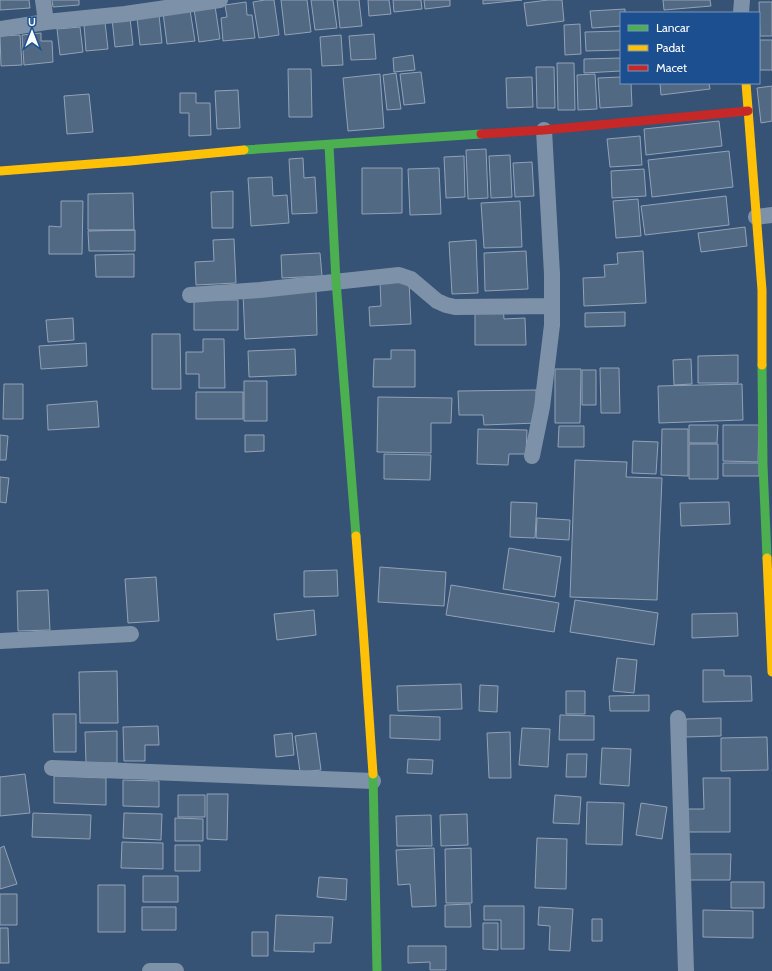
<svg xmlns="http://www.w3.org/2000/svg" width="772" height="971" font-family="Cabin,sans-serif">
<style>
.building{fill:#526984;stroke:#92a2b6}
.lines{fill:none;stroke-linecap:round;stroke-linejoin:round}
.street{stroke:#7d92a8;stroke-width:16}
.fast{stroke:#4caf50;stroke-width:9}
.slow{stroke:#ffc107;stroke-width:9}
.jam{stroke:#c62828;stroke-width:9}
</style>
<rect width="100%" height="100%" fill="#365274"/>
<path class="building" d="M0,0H29L30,8L0,10Z
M52,0H79V5L53,7Z
M265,0H274L279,35L259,38L253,2Z
M281,0H307L311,32L285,35Z
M311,0H333L337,28L315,30Z
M337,0H359L362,26L340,28Z
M368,0H389L391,14L369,16Z
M393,0H421L422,9L394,12Z
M424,0H450V6L425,9Z
M483,0H522L483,4Z
M548,0H562L564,21L527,26L524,3Z
M663,0H710L711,6L664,10Z
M246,2L247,15H252L255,38L223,41L221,18L227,17L225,5Z
M759,2H772V36H760Z
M215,6L220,39L199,42L194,9Z
M625,9V13H621V26L592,28L590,11Z
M190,10L195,41L167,44L163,13Z
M159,15L162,43L140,45L137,18Z
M130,18L133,45L115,47L112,19Z
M105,22L108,49L86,51L84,24Z
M580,24L581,54L565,55L564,25Z
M80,27L83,52L60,55L57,29Z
M621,31V50L586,51L585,32Z
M41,33V41H52L53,62L24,65L22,35Z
M374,34L376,59L351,60L349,36Z
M20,35L22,65L1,66L0,36Z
M341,35L343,65L322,66L320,37Z
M760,40H772V70H760Z
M413,55L415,70L394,72L393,58Z
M621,58V71L584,73V59Z
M557,63H574L575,110H558Z
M536,67H554L555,108H537Z
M288,69H311L312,117H289Z
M421,72L425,103L404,105L400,74Z
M396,73L401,109L387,110L383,75Z
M380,74L384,128L348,131L343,78Z
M595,74L597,109L578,110L577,75Z
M532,77L533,107L507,108L506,78Z
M621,77V83H631L632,106L600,108L598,78Z
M660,83H709L710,89L661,95Z
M772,86V121L761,123L757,88Z
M238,90L240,128L217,129L215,91Z
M180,93H196V103H210L211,135L189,136V113H180Z
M89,94L93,132L67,134L64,96Z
M719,121L722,146L646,155L644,129Z
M640,136L642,165L610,167L607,139Z
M486,149L488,198L468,199L466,150Z
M729,151L733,187L652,197L648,160Z
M510,155L512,197L491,198L489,156Z
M464,156L465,197L446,198L444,157Z
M303,158L304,178L315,177L317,213L292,214L289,159Z
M532,162L534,196L515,197L513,163Z
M362,168H402V213L362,214Z
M439,168L441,214L410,215L408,169Z
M644,169L646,196L612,198L611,171Z
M272,177L273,196L287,195L289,223L251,226L248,178Z
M233,191V228H212L211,192Z
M133,193L134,230H88V194Z
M726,196L729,225L645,235L641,206Z
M638,199L641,236L616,238L613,201Z
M61,201H83L82,254H49V226L61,227Z
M520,201L522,247L484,248L481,203Z
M745,227L747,246L701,252L698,233Z
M135,230V251H89L88,231Z
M234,239L236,283L196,285L195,262L214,261L213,240Z
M476,240L478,293L452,294L449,242Z
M526,251L528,289L485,291L484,253Z
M643,251L646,303L584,306L583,278L605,277L604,265L618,264L617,253Z
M320,253L322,276L282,278L281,255Z
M134,254V277H96L95,255Z
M409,280L411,324L370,326L369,307L381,306L380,281Z
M316,290L317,335L245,339L243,293Z
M194,300H238V330H194Z
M503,307L504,319L525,318L526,345H475V308Z
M625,312V326L585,327V313Z
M73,318L74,340L48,342L46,320Z
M152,334H180L181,389H152Z
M203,339H224L225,388H199V374H186V352H203Z
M86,343L87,366L41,369L39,346Z
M295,349L296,375L249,377L248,351Z
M391,350H415V387H373L374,359H391Z
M738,355V383H698V356Z
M691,359L692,384L674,385L673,360Z
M600,368H619L620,413H601Z
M555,369H581L580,423H555Z
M582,370H596V405H582Z
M244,381H267V421H244Z
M4,384H23V419H3Z
M742,384L743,420L659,423L658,386Z
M536,390L537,423L484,425L483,415H459L458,391Z
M196,392H243V419H196Z
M378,397L452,398L451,423H431V453L377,452Z
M97,401L99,427L48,430L47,405Z
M689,425H718L717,443H689Z
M723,425H759L758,462L723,461Z
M559,426H584V447H558Z
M478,429L527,430L526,454H509L508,465L477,464Z
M662,429H688V476L661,475Z
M0,435L8,436L6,460H0Z
M245,435H264V451L245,452Z
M633,441L658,442L656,474L632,473Z
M689,444H718V479H689Z
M384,454L431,455L430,480L384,479Z
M575,460L627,462L626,477L662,478L657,600L570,597Z
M723,463H759V476H723Z
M0,477L9,478L6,503L0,502Z
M511,502L537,503L535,538L510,537Z
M729,502L730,524L681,526L680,503Z
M537,518L570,520L569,540L536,538Z
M509,548L561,557L555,597L503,589Z
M380,567L446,572L444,606L378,602Z
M337,570L338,596L304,597V571Z
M156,577L159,621L128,623L125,579Z
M451,585L559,603L554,632L446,615Z
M48,590L50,630L18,631L17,591Z
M575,600L658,613L654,645L570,632Z
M314,610L316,635L277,640L274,614Z
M737,613L738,636L692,638V614Z
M617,658L637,660L634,693L613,691Z
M703,670H724V676H751L752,701L703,702Z
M117,671L118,723H80L79,672Z
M461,684L462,709L398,711L397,686Z
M480,685L498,686L497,712L479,711Z
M566,691H585V714H566Z
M649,695V711H610L609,696Z
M53,714H76V752H54Z
M390,715L440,717V740L390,738Z
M560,715L594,716V740H559Z
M721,718V736L686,737V719Z
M158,726L159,745H145V761H124L123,727Z
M522,728L550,729L548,767L519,765Z
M117,731V763H86L85,732Z
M510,732L511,778H489L487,733Z
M292,733L294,755L276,757L274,735Z
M316,733L321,770L300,772L295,736Z
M767,737L768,770L721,771V738Z
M602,748L631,749L629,786L600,784Z
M567,754H587L586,777H566Z
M408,759L433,760L432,774L407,773Z
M25,774L30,813L0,816V777Z
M54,776L106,778V805L54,803Z
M703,778H730V832H684V809H704Z
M123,780L159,781V807L123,806Z
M207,794H228L227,840L207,839Z
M178,795H205V817H178Z
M555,795L581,797L579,824L553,823Z
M587,802L624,803L622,845L586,844Z
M641,803L667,807L662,839L636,835Z
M33,813L91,815L90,839L32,837Z
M124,813L162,814L161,840L123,838Z
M467,814L468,845L441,846L440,815Z
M431,815L432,846H397L396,816Z
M175,818L203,819V841H175Z
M537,838L567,839L566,889L535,888Z
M122,842L163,843V869L121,868Z
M175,845H200V871H175Z
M4,846L17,884L0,889V848Z
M434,848L436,906L412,907L410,884L398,885L396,850Z
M471,848L472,903H446L445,849Z
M689,854H731L730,880H689Z
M143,876H178V902H143Z
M319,877L347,879L346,900L317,897Z
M731,882H764V908H731Z
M98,885H125V932H98Z
M0,894H17V925H0Z
M470,904L471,927H445V905Z
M484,906H524V949H501V920H484Z
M142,907H176V930H142Z
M539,907L573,909L570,951L549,950L550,926L538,925Z
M703,910L753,911V938L703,937Z
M276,915L333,917L331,943H314V952L274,951Z
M592,919H602V941H592Z
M483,923H498V950L483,949Z
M0,928H8L9,963H0Z
M252,932H268V956H252Z
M408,946H446V970H430V962L408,963Z"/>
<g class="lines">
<path class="street" d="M43,0L46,22
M741,13L742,0
M0,29L46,22L125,14L220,0
M756,217L772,215
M190,295L260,290L399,275L411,279L437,301L446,305L455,307L552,306
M532,456L542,407L552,325V274L544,130
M0,641L131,634
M678,718L686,971
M52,768L373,781
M150,971H176"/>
<path class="fast" d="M329,145L336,281L356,536
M244,150L481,134
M762,365L763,465L767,558
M373,774L377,971"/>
<path class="slow" d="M746,83L762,290V365
M0,171L130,161L244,150
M356,536L363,628L373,774
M767,558L772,672"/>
<path class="jam" d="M481,134L544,130L748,111"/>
</g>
<rect x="620" y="12" width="140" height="72" fill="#1b4f8f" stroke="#7695bc"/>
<rect x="628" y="25" width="20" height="6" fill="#4caf50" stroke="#7695bc"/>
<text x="656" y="32" font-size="12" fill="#ffffff">Lancar</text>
<rect x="628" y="45" width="20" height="6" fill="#ffc107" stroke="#7695bc"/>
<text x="656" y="52" font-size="12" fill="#ffffff">Padat</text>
<rect x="628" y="65" width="20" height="6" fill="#c62828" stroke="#7695bc"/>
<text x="656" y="72" font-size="12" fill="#ffffff">Macet</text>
<g transform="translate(32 32)" stroke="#1b4f8f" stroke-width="3" paint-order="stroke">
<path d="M0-3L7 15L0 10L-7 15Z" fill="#ffffff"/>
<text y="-6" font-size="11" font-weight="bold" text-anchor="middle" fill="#ffffff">U</text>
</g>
</svg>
